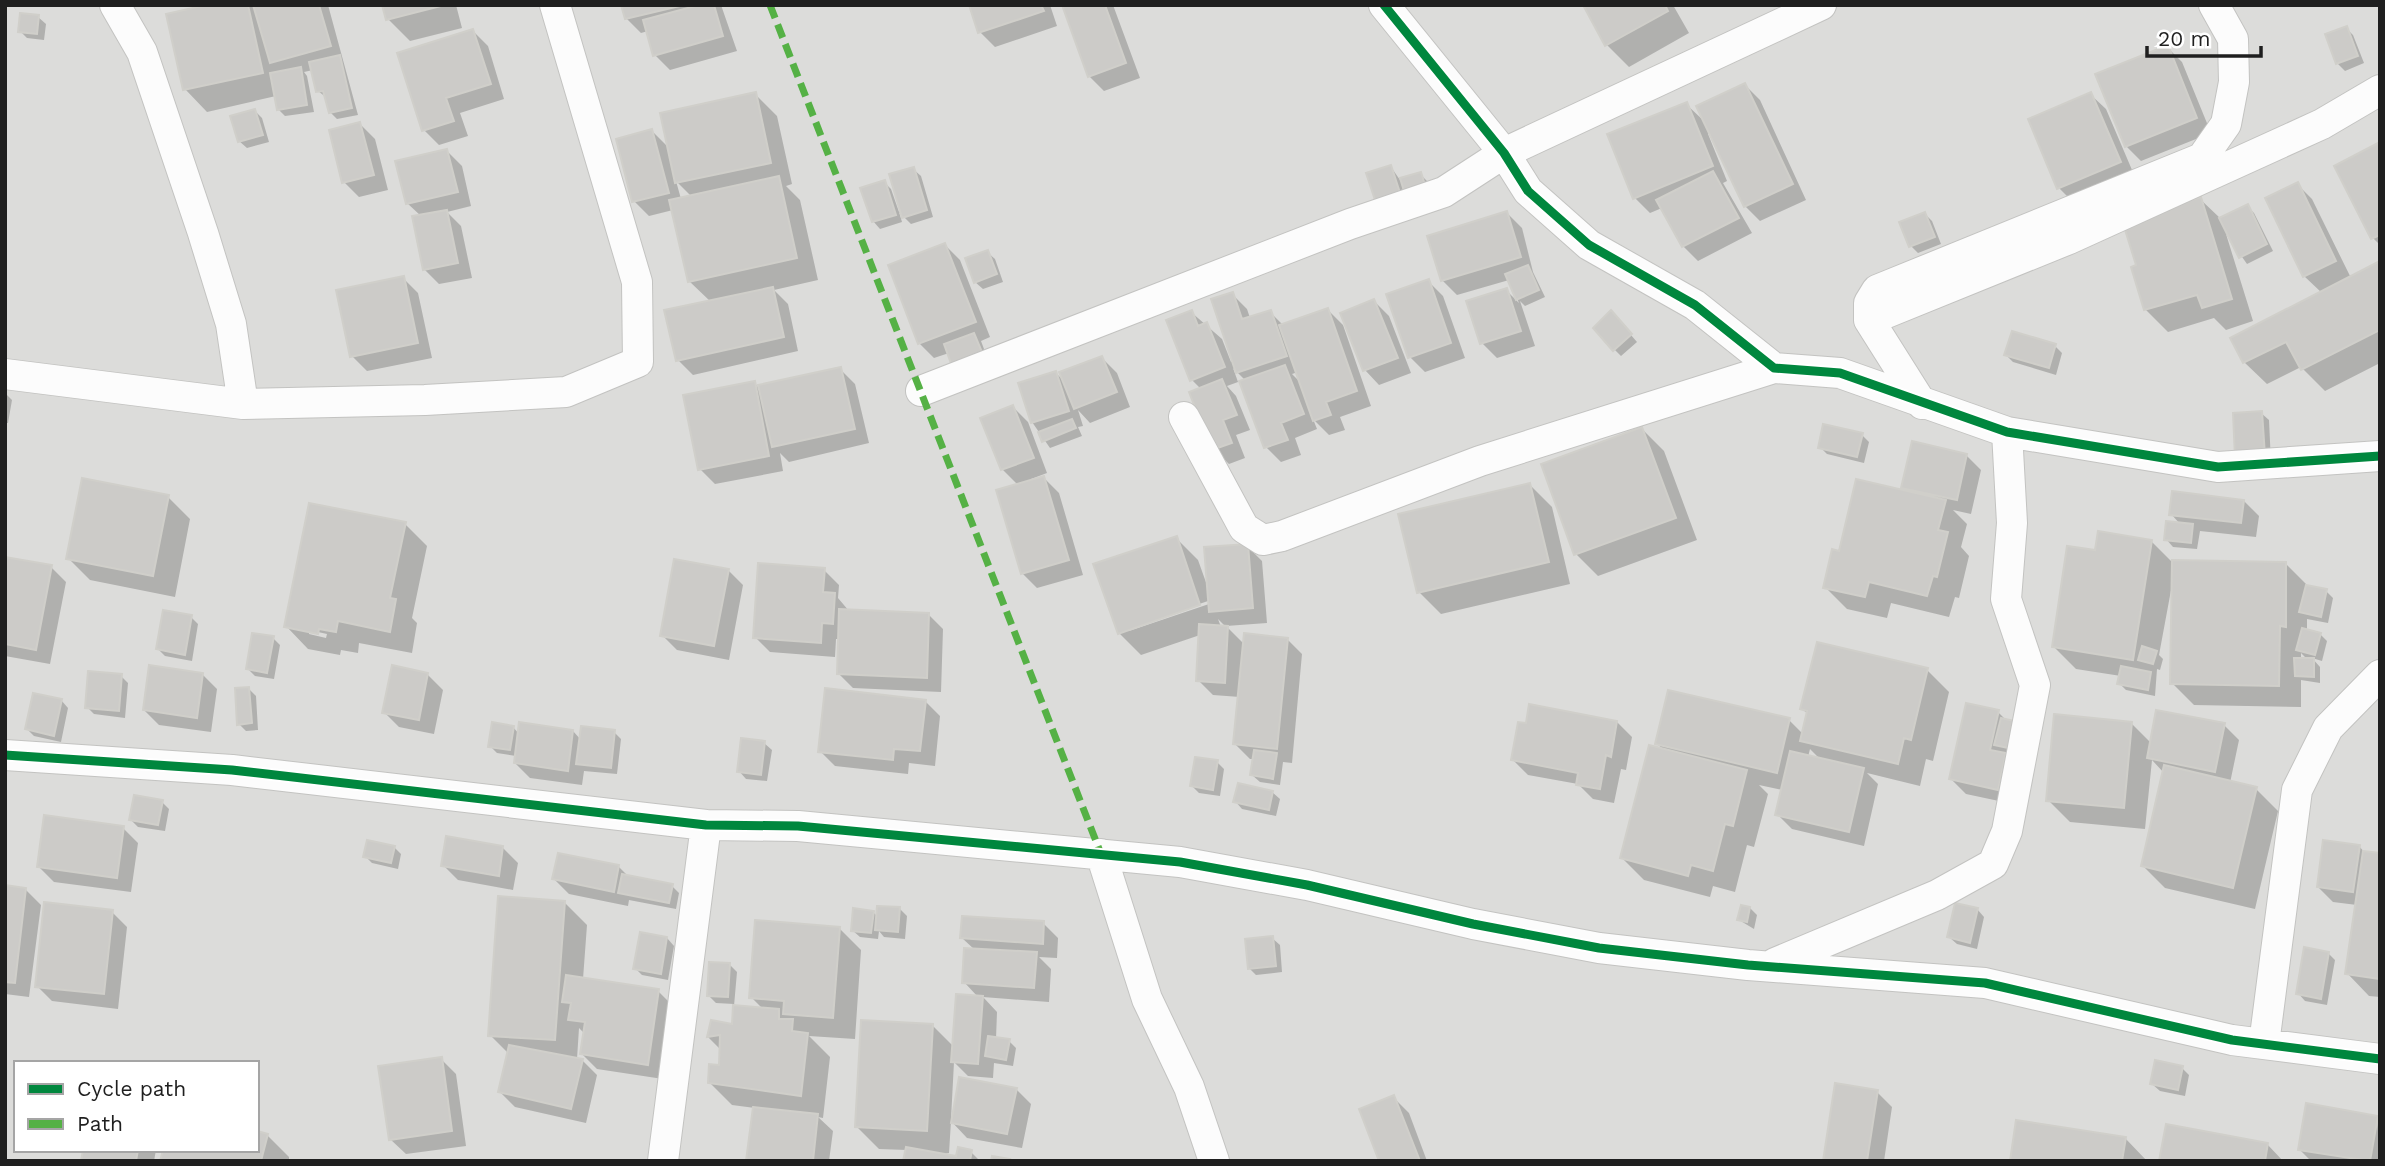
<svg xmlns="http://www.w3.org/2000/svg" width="2385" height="1166" font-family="'Work Sans',sans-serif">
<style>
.residential{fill:#dcdcda;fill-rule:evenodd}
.shadow{fill:#0003;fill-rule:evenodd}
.building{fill:#cccbc8;stroke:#d0cfca;stroke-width:2}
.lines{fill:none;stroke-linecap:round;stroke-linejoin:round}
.street-casing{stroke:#c3c3c1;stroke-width:32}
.street{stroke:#fcfcfc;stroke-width:30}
.quiet{stroke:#55b145;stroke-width:7;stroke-dasharray:14 7;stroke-linecap:butt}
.cycleway-casing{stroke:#fff;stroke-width:13}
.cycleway{stroke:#00873e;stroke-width:9}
</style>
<rect width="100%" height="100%" fill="#edede9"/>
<path class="residential" d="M5,5H2380V1161H5ZM16,1063H257V1150H16Z"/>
<path class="shadow" d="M214,5H252L257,10L255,5H328L358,115L337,119L330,112L327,98L318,91L313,70L304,72L307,76L314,112L285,116L278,109L276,96L207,112L185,89Z
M384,5H456L462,28L410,41L388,19Z
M623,5H721L737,51L670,70L655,55L648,31L641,33L626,18Z
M971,5H1050L1057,26L995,47L980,32Z
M1063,5H1113L1140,78L1104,91L1089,76Z
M1585,5H1673L1689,33L1629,67L1607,45Z
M38,17L46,24L44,40L27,38L20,31Z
M2346,28L2353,35L2364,63L2345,71L2337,63Z
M473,31L488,46L504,99L460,113L468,136L439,145L424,130Z
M2167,47L2182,62L2211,133L2141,161L2126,146Z
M1745,85L1760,100L1806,200L1760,221L1745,206L1710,133L1708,134L1727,181L1723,183L1752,233L1698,261L1683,246L1662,208L1650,213L1635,198L1686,104L1705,122Z
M755,94L777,116L792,184L786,186L800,200L818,280L774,290L788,304L798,351L693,375L678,360L711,302L689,281L673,210L649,216L634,201L652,131L670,149ZM676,181L692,197L681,199Z
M2091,95L2106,109L2135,177L2074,203L2059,188Z
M255,111L262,118L269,142L247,148L239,141Z
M360,124L375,139L388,190L359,197L344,182Z
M2380,144V245L2373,238Z
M447,151L462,166L471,206L447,212L461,226L472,278L439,284L424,269L421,216L407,203Z
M1391,167L1400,180L1420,174L1427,181L1434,202L1386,213Z
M913,169L921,176L933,217L911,224L899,212L902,222L880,229L873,221L884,182L891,189L899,212L902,211Z
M2297,184L2312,199L2351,278L2380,263V363L2325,391L2301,367L2267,384L2244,362L2232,339L2322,293L2304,276Z
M2200,199L2221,219L2247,206L2254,213L2273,251L2247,264L2226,234L2253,321L2226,330L2214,318L2168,332L2146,310L2133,268Z
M1507,213L1522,228L1533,272L1545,297L1525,306L1520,301L1535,346L1497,358L1482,343L1506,290L1519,303L1509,280L1457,295L1442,280Z
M1925,214L1932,221L1941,244L1918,253L1911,246Z
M945,245L960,260L990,337L981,341L990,365L949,353L934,358L919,343Z
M987,252L995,259L1003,282L983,289L975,282Z
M403,278L418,293L432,358L367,371L352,356Z
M1428,281L1443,296L1465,358L1425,372L1410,357Z
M1232,294L1247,309L1250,318L1270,312L1283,325L1328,310L1343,325L1371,406L1340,417L1345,430L1329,435L1313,419L1317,429L1295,438L1301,455L1281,462L1266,447L1246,381L1233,368L1238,382L1227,386L1236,396L1250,430L1236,435L1245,458L1229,464L1214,449L1201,389L1192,380L1191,312L1222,339L1231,362L1234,361ZM1298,372L1302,384L1292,374Z
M1374,301L1389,316L1411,373L1379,385L1365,370Z
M1618,320L1637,342L1621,356L1614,349Z
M2055,346L2062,353L2056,375L2013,362L2006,355Z
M1102,358L1117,373L1130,407L1090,423L1078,410L1083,426L1078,427L1082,436L1050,448L1032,422L1056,373L1065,382Z
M840,369L855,384L869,443L789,462L780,453L783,471L715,484L700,469L754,383L758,387Z
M5,393L12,400L8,423H5Z
M1013,407L1028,422L1047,473L1031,479L1032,482L1044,478L1059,493L1083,575L1037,588L1022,573L1018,485L1002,469Z
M2261,413L2269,420L2271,463L2244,464Z
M1642,429L1664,451L1697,540L1598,576L1576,554Z
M1862,435L1869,442L1864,463L1827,454L1820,447Z
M1966,455L1981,470L1971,514L1953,510L1967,524L1961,547L1969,556L1959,598L1955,597L1949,617L1891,603L1887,618L1847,609L1825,587L1840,553L1909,493L1903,487Z
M1530,485L1552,507L1570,584L1441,614L1419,592Z
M168,497L190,519L175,597L90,580L68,558Z
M2244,501L2259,516L2256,537L2200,531L2197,549L2173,547L2166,539L2181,525L2171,514Z
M405,524L427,546L412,618L417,623L412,653L359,643L358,653L341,650L340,655L308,649L286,626ZM309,630L327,634L326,638L309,634Z
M1176,538L1198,560L1208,588L1247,546L1262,561L1267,623L1226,626L1245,645L1287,639L1302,654L1292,763L1283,762L1280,785L1260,782L1252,775L1255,759H1250L1235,744L1240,697L1213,695L1198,680L1200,635L1141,655L1119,633ZM1208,601L1209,604L1129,631V628ZM1218,619L1227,628L1221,627Z
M2151,541L2174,564H2286L2308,586L2326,591L2333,598L2328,623L2307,619V631L2320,634L2327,641L2322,661L2312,658L2320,667V683L2301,680V707L2194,705L2172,683L2174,574L2159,655L2163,659L2160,670L2157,669L2155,696L2126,690L2119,683L2121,676L2076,669L2054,647L2096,552ZM2301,653L2308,660H2301Z
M5,558L51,567L66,582L50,664L5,656Z
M728,570L743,585L729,660L677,650L662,635Z
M824,570L839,585L838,598L849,611L928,614L943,629L941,692L853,688L838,673L840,639H836L835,657L770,652L755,637Z
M191,617L198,624L192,661L165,656L158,649Z
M273,638L280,645L274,679L255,676L248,669Z
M1927,670L1949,692L1933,761L1926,759L1920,786L1867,773L1878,784L1864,846L1792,829L1777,814L1783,790L1759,785L1768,794L1754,847L1747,845L1735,892L1713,886L1710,897L1644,880L1622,858L1664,750L1657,744L1789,720L1803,734L1808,714L1802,709ZM1810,749L1821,760L1808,757Z
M202,674L217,689L211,732L159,725L144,710Z
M428,675L443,690L434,734L399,727L384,712Z
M121,676L128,683L125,718L94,714L87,707Z
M249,689L256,696L258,730L246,731L239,724Z
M61,700L68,708L61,742L34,736L27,729Z
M925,701L940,716L935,766L909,763L908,774L835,766L820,751Z
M1998,712L2008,722L2018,724L2013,804L1966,794L1951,779Z
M1617,722L1632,737L1626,770L1621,769L1614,803L1593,799L1578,784L1528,775L1513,760Z
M2131,723L2151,743L2224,725L2239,740L2230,783L2256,789L2278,811L2255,909L2165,888L2142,865L2164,773L2152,760L2145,829L2070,822L2048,800Z
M513,727L519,734L573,731L581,740L614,732L621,739L617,774L584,771L582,785L530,778L515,763L516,756L497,753L490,746Z
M764,743L772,750L767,781L746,779L739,771Z
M1217,762L1224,769L1220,796L1199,793L1192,786Z
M1272,792L1280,799L1276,816L1242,809L1235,801Z
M162,802L169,809L165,831L138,827L131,820Z
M123,828L138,843L131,892L54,882L39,867Z
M2359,846L2365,853L2380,855V997L2369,996L2347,973L2357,905L2333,902L2318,887Z
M394,847L401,854L398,869L372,863L365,856Z
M503,848L518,863L513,890L458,880L443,865Z
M618,866L630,878L672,886L679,893L676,909L629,900L628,906L569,894L554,879Z
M5,887L26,890L41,905L29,997L5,994Z
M565,903L587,925L583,979L658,991L673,1006L663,1079L597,1069L582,1054L585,1034L579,1028L577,1059L582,1060L597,1075L586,1123L515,1107L500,1092L509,1054L490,1035Z
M1750,908L1757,915L1754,929L1739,920Z
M900,909L907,916L905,939L884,937L879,931L878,939L860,937L852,930L873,912L878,917Z
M1977,909L1984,917L1977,949L1957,944L1949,937Z
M112,912L127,927L118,1009L52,1001L37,986Z
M1043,923L1058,938L1057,958L1039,957L1051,969L1049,1002L983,997L997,1012L996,1039L1009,1041L1016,1048L1013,1066L994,1063L993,1078L968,1076L954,1062L951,1119L1016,1089L1031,1104L1022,1148L967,1138L951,1121L949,1153L939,1155L958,1158L971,1152L980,1161H905L907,1150L879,1149L857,1127L932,1025L954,1047L978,997L964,982L975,950L962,938Z
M839,928L861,950L855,1039L809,1036L830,1057L823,1118L818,1117L833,1131L829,1161H748L755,1108L732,1105L709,1082L721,1067V1050L708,1037L712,1022L734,1026L763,1009L751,997Z
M667,938L674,946L668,980L642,975L635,968Z
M1272,938L1280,945L1282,972L1256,975L1249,968Z
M2328,953L2335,960L2327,1005L2305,1001L2298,993Z
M729,964L737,972L734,1006V1004L716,1003L709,996Z
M441,1059L456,1074L466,1146L406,1154L390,1139Z
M2182,1068L2189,1075L2185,1096L2160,1091L2152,1084Z
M1877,1092L1892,1107L1884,1161H1824Z
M1394,1098L1409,1113L1427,1161H1381Z
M2377,1117L2380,1161H2311L2300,1150Z
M267,1135L289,1157V1161H162L257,1150Z
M2125,1138L2147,1161H2012Z
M2267,1144L2283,1161H2161Z
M85,1150H156L154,1161H83Z"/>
<path class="building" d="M206,5H248L263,73L183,90L166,14Z
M253,5H319L331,46L270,63Z
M382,5H441V6L386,20Z
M621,5H684L625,19Z
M699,5H714L723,36L653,56L643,20Z
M969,5H1041L1044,11L978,33Z
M1062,5H1105L1126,63L1088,77Z
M1583,5H1665L1668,11L1605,46Z
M20,13L39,15L37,34L18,32Z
M2347,26L2358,56L2336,64L2325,34Z
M473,29L491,84L446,98L454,121L422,131L397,53Z
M2168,45L2197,118L2125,147L2095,74Z
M340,55L352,108L329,113L323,91L316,92L309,62Z
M301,67L307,105L277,110L270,73Z
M1745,83L1793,184L1744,207L1696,106Z
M756,92L771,163L675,183L660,113Z
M2091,92L2121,162L2057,189L2028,119Z
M1687,102L1713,166L1633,199L1607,134Z
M255,109L263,135L238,142L230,116Z
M360,122L374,175L342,183L329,130Z
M652,129L669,193L632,202L616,139Z
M2380,142V235L2371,239L2334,166Z
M447,149L458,192L406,204L395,161Z
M1391,165L1402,199L1377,206L1366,173Z
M914,167L927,210L902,218L889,174Z
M1713,171L1739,218L1682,247L1656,200Z
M1421,172L1428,195L1407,201L1400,178Z
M779,176L797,258L688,282L669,200Z
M885,180L896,215L872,222L860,188Z
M2298,182L2336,261L2303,277L2265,198Z
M2201,197L2232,299L2202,308L2197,295L2144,310L2131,267L2136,265L2122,220Z
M2248,204L2267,244L2239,258L2219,218Z
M447,210L458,263L423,270L412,216Z
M1507,211L1521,257L1441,281L1427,236Z
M1925,212L1935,237L1909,247L1899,222Z
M945,243L976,322L918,344L888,265Z
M988,250L997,274L974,283L965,258Z
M2380,261V330L2301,370L2286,342L2243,363L2230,338Z
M1528,265L1539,290L1516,300L1505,274Z
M404,276L418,343L350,357L336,290Z
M1429,279L1451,343L1408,358L1386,294Z
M773,287L784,337L676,361L664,310Z
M1507,288L1521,331L1480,344L1466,301Z
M1233,292L1242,319L1271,310L1287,356L1236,373L1211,299Z
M1374,299L1398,358L1363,371L1340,313Z
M1328,308L1357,391L1326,402L1331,415L1313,421L1279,325Z
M1192,310L1198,326L1207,322L1225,367L1190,381L1166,320Z
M1611,310L1632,334L1613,351L1593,328Z
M2012,331L2056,344L2049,368L2004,355Z
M974,333L984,357L953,369L944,344Z
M1102,356L1117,392L1074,409L1059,372Z
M1285,365L1304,414L1281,423L1288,440L1264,448L1239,381Z
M841,367L855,429L772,447L758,385Z
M1056,371L1069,411L1031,423L1018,383Z
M1222,379L1237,415L1223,420L1232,443L1212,450L1189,392Z
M755,381L769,456L698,470L683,395Z
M1013,405L1034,458L1001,470L980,418Z
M2262,411L2265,456L2235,458L2233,413Z
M1072,419L1076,428L1042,442L1038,432Z
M1823,424L1863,433L1857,457L1818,448Z
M1642,427L1676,518L1574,555L1541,464Z
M1912,441L1967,454L1957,500L1901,488Z
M1044,476L1069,560L1021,574L996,490Z
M82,478L169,495L153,576L66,559Z
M1856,479L1946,500L1938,530L1948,532L1937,577L1933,576L1927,596L1869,582L1865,597L1823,588L1832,549L1839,551Z
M1530,483L1549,562L1417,593L1398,514Z
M2172,491L2244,500L2241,523L2169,515Z
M309,503L406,522L390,598L396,599L390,632L338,621L336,632L319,629L318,634L284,627Z
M2166,521L2193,524L2191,543L2164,540Z
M2098,531L2152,540L2133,660L2052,647L2067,546L2095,550Z
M1177,536L1200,605L1118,634L1093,564Z
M1248,544L1253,608L1209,612L1204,547Z
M5,557L52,565L36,650L5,644Z
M674,559L729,569L714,646L660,636Z
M2172,560L2286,562V627L2280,626L2279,686L2170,684Z
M758,563L825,568L823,592L835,593L833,624L822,623L821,643L753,638Z
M2306,585L2327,589L2321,617L2299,612Z
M839,609L929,613L927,678L837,674Z
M163,610L192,615L185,655L156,649Z
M1199,624L1228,626L1225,683L1196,681Z
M2302,628L2321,633L2315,655L2296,650Z
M252,633L274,636L267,673L246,669Z
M1244,633L1288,638L1277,749L1233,744Z
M1817,642L1928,668L1911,740L1904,738L1898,764L1800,741L1807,711L1800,709Z
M2142,646L2157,651L2153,664L2138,660Z
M2294,658H2314V677L2295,676Z
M149,665L203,673L197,718L143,710Z
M392,665L428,673L419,720L382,713Z
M2121,666L2151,672L2148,690L2117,684Z
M88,671L122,674L119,711L85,708Z
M249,687L252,723L237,725L235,688Z
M825,688L926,700L920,751L894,749L893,760L818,752Z
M1668,690L1790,718L1777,773L1655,744Z
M33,693L62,699L54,736L25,729Z
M1966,703L1999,710L1990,750L2006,753L1998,790L1949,779Z
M1529,704L1617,721L1611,757L1606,755L1600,789L1576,785L1578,773L1511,760L1518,722L1526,723Z
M2156,710L2225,723L2215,772L2147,758Z
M2054,714L2132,722L2124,808L2046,801Z
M2001,718L2019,722L2013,749L1994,745Z
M492,722L514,726L510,750L488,747Z
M519,722L573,730L568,771L514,763Z
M581,726L615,730L611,768L576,764Z
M741,738L765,741L761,775L737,772Z
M1649,745L1747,770L1733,826L1725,824L1713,871L1691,865L1688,876L1620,858Z
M1254,750L1277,753L1273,779L1250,775Z
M1790,751L1864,768L1849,832L1775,815Z
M1195,757L1218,760L1213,790L1190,786Z
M2164,765L2257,787L2233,888L2141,866Z
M1238,783L1273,791L1269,810L1233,802Z
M134,795L163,800L158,825L129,820Z
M44,815L124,826L117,878L37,867Z
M446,836L503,846L499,876L441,866Z
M367,840L395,846L391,863L363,857Z
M2323,840L2360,845L2353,892L2317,887Z
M2363,851L2380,853V979L2345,974Z
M558,853L619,865L614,892L552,879Z
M622,874L673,884L669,903L618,893Z
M5,885L26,888L15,983L5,982Z
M498,896L565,901L555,1040L488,1036Z
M44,902L113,910L104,994L35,987Z
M1955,903L1978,908L1970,943L1947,937Z
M1741,905L1750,907L1747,922L1737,920Z
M877,906L900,907L898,932L875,930Z
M853,908L874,911L871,933L851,931Z
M962,916L1044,921L1043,944L960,938Z
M755,920L840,927L833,1018L783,1014L784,1001L749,998Z
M640,932L667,937L661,974L633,969Z
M1273,936L1276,966L1248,969L1245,939Z
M2304,947L2329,952L2321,999L2296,994Z
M964,948L1037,952L1034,988L962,983Z
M709,962L730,963L728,997L707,996Z
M566,975L659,989L648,1065L580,1054L585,1022L568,1020L571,1003L562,1002Z
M956,994L983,996L978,1064L951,1062Z
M733,1005L779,1009V1019H793L792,1031L808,1033L801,1096L708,1083L709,1064L719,1065L720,1035L707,1037L711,1020L732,1024Z
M861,1020L933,1024L927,1131L855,1127Z
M988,1036L1010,1039L1006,1060L985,1056Z
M509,1045L583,1059L571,1109L498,1092Z
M442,1057L452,1131L389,1140L378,1066Z
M2155,1060L2183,1066L2178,1090L2150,1084Z
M959,1077L1017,1088L1007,1134L951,1123Z
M1835,1083L1878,1090L1867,1161H1823Z
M1394,1095L1420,1161H1379L1359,1109Z
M2306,1103L2378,1116L2370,1161L2298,1150Z
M753,1107L818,1114L813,1161H746Z
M2016,1120L2126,1137L2122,1161H2010Z
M2166,1124L2268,1143L2265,1161H2159Z
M257,1131L268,1134L261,1161H160L163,1150H257Z
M906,1147L956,1156L958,1147L972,1150L970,1161H903Z
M83,1150H138L136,1161H81Z
M992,1156L1010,1159L1009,1161H991Z"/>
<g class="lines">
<defs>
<path id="street" d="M115,5L142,52L203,233L231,324L243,404
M1384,5L1504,153L1528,191L1589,245L1695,305L1774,368L1840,373L2007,432L2218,467L2380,456
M1869,320L2069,239L2322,124L2380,90
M5,374L243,404L425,400L566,392L638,362L637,282L555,5
M921,391L1350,224L1444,192L1504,153L1821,5
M1922,404L1869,320V303L1877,290L2202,158L2226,124L2234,82L2233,39L2214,5
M1184,417L1244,528L1263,540L1282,536L1480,461L1774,368
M5,755L232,770L706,825L798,826L1180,862L1307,885L1473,924L1599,948L1748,965L1985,983L2232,1040L2380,1059
M1101,854L1147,999L1189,1087L1214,1161
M1775,963L1937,895L1993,864L2007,831L2035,685L2006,599L2012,523L2007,432
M2264,1044L2297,790L2328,728L2380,675
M663,1161L706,825"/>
</defs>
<use href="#street" class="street-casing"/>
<use href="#street" class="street"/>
<path class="quiet" d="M770,5L1101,854"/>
<defs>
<path id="cycleway" d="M1384,5L1504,153L1528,191L1589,245L1695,305L1774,368L1840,373L2007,432L2218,467L2380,456
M5,755L232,770L706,825L798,826L1180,862L1307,885L1473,924L1599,948L1748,965L1985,983L2232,1040L2380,1059"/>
</defs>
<use href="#cycleway" class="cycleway-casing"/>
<use href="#cycleway" class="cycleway"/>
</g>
<rect width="2385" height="1166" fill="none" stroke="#1f1f1f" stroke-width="14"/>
<rect x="14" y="1061" width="245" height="91" fill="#ffffff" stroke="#a5a5a5" stroke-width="2"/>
<rect x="28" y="1084" width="35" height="10" fill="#00873e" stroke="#a5a5a5" stroke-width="2"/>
<text x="77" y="1096" font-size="21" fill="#1f1f1f">Cycle path</text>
<rect x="28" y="1119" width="35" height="10" fill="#55b145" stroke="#a5a5a5" stroke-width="2"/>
<text x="77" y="1131" font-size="21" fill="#1f1f1f">Path</text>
<path d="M2147 46v10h114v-10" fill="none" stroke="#1f1f1f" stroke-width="3.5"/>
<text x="2158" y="46" font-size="21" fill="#1f1f1f" stroke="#ffffff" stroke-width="5" paint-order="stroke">20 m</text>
</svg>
